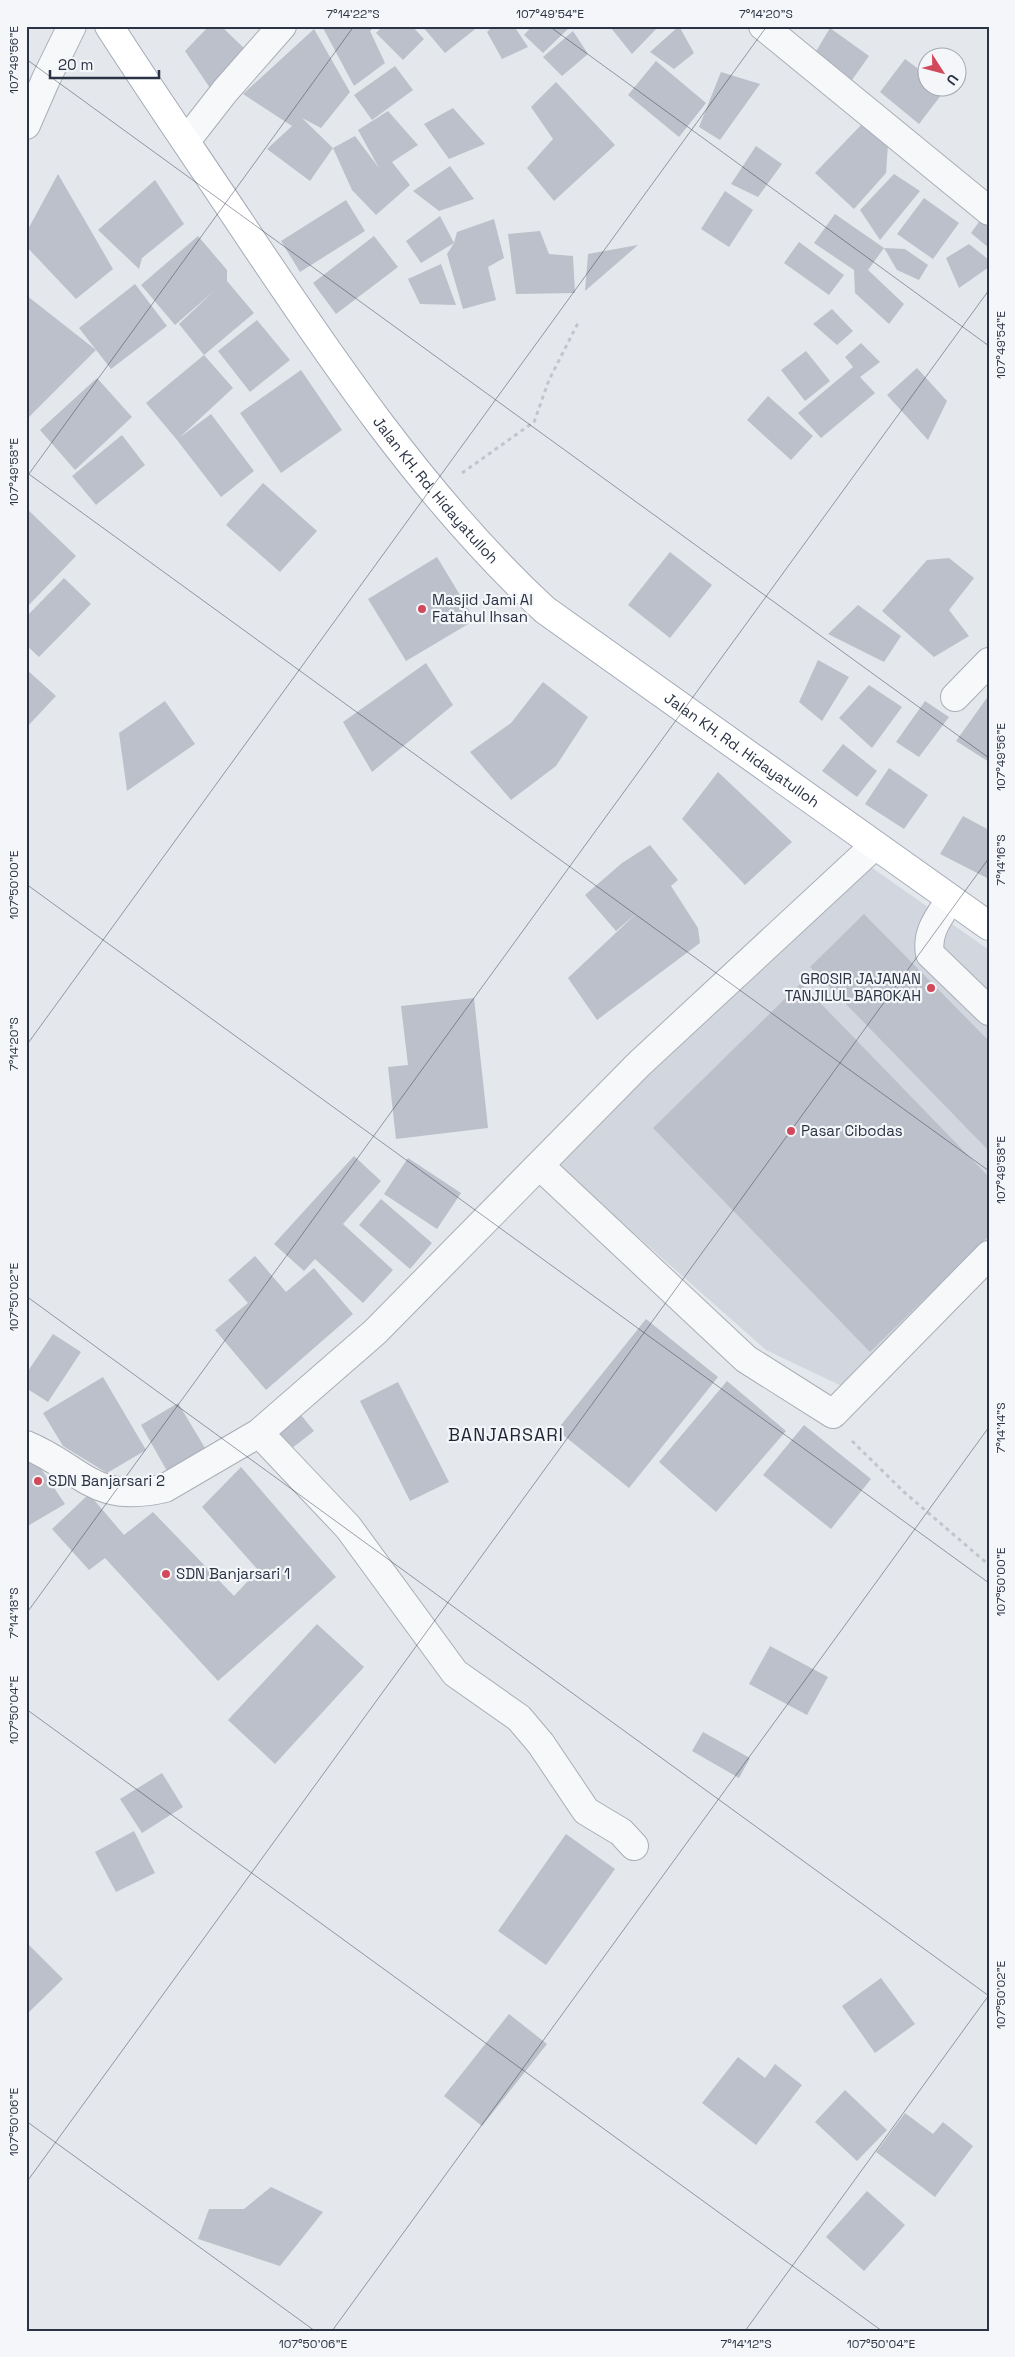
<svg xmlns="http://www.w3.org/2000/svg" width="1015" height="2357" font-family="'Space Grotesk',sans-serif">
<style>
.built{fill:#d2d6de}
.building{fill:#bbc0ca}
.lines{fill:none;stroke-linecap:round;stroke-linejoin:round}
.minor-casing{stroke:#a9aeb7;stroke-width:30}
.major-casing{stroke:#a3abb8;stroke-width:30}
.path{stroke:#c2c5cb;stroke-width:3;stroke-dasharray:4 4;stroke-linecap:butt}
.minor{stroke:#f7f8fa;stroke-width:28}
.major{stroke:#fff;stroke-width:28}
.ticks{fill:none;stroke:#2b3445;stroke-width:1;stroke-opacity:0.45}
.poi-dot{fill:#d1495b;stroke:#f4f6f9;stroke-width:2}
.labels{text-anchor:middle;stroke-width:4.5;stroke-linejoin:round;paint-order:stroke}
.street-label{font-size:15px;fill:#2b3445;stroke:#f4f6f9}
.poi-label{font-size:15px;fill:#2b3445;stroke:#f4f6f9;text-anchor:start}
.quarter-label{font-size:18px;letter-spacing:1px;fill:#1d2536;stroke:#f4f6f9}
.neatline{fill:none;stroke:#2b3445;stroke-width:2}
.ticks-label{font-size:12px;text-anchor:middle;fill:#2b3445}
</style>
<rect width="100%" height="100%" fill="#e4e7ec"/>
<path class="built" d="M871,867L989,950V1242L846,1388L766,1350L558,1166L628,1095Z"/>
<path class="building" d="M209,26H221L246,50L210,88L185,51Z
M322,26H375L370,31L385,63L354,86Z
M383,26H412L424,39L403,60L376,33Z
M422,26H479L445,53Z
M493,26H514L528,47L502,59L487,32Z
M532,26H571L543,53L524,35Z
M612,26H659L632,54L611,28Z
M679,26L694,53L674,69L650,52Z
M830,28L869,56L852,80L815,53Z
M314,29L350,92L321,128L302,118L333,148L310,181L267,149L292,126L243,94Z
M573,31L588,54L562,76L543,57Z
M905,59L928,76V88H942L945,90L919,124L880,92Z
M656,61L706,103L679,137L628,95Z
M395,66L413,90L372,120L354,95Z
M721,72L760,84L720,140L699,127Z
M556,82L615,145L554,201L527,168L553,139L531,107Z
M453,108L485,144L449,159L424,124Z
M388,111L418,145L392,162L410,185L376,215L352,190L333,148L355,136L379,168L358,130Z
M862,124L888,144L886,173L854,209L815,173Z
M756,146L782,164L758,197L731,184Z
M450,166L474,199L439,211L413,191Z
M58,174L113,269L76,299L26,246V233Z
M894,174L920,191L880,240L860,210Z
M155,180L184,224L142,258L139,269L98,230Z
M725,191L753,210L729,247L701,229Z
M924,198L959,223L933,259L897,234Z
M346,200L365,231L300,272L281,241Z
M986,212L989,215V248L971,233Z
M835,214L884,248L868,270L904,304L889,324L855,293L854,270L814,243Z
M440,216L454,243L421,263L406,241Z
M494,219L504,258L488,267L496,300L463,309L447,254L454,243L457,232Z
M540,231L549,254L573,256L575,293L516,294L508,234Z
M198,236L227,270V281L254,313L204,355L233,388L179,438L211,414L254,471L221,497L177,440L146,403L204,355L179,324L214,291L175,325L141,285Z
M374,236L398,267L336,314L313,283Z
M799,242L844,275L829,295L784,263Z
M969,244L989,260V267L959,288L946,258Z
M638,245L585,291L588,254Z
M884,248L905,249L928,265L919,280L897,270Z
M441,264L456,305L420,304L408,279Z
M135,284L167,326L111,369L79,328Z
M26,295L96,350L26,420Z
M832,309L853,331L837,345L813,324Z
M257,320L290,360L250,392L218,351Z
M861,343L880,362L860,377L875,393L821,438L798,413L853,367L845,357Z
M806,351L830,381L805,401L781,370Z
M917,368L947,401L928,440L887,395Z
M301,370L342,430L281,473L240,413Z
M97,378L132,417L75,470L40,430Z
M768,396L813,436L791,460L747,420Z
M122,435L145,465L96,505L72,476Z
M263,483L317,531L280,572L226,525Z
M26,508L76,556L26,608Z
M670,552L712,585L670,638L628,605Z
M437,557L475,620L406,661L368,599Z
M949,558L974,578L949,610L969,636L934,657L882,611L927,560Z
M64,578L91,604L39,657L26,645V617Z
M858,605L901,636L884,662L828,634Z
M818,660L849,677L822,721L799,702Z
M426,663L453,705L372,772L343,722Z
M26,669L56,696L26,728Z
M543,682L588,717L556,766L511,800L470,752L511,723Z
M869,685L902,707L872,748L839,718Z
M989,695V762L956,741Z
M165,701L195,744L127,791L119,733Z
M925,701L949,717L919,757L896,742Z
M843,744L877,771L857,797L822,771Z
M889,768L928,795L904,829L865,804Z
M718,772L792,842L745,885L682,819Z
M963,816L989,830V879L940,854Z
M650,845L678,880L671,886L698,928L700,943L597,1020L568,978L639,911L616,931L585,895L622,863Z
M864,914L989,1041V1151L810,967Z
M801,983L989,1177V1236L870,1352L653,1128Z
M474,998L488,1128L396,1139L388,1067L408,1065L401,1006Z
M354,1156L381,1181L343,1224L393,1270L363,1303L315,1259L304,1271L274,1244Z
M408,1158L461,1193L437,1229L384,1194Z
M381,1199L432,1243L410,1269L359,1225Z
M255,1256L286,1292L314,1268L353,1314L266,1390L215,1330L248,1303L228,1280Z
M646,1319L718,1377L629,1488L557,1430Z
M53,1334L81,1352L48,1402L26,1388V1374Z
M103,1377L146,1450L107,1473L63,1446L43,1413Z
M727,1381L786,1431L716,1512L659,1462Z
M398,1382L449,1482L410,1501L360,1401Z
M178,1403L205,1448L167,1471L141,1425Z
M297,1410L314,1431L287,1452L270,1431Z
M804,1425L871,1479L831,1529L763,1475Z
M31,1454L65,1504L26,1527V1458Z
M241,1467L336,1577L218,1681L105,1558L89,1570L52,1529L89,1494L124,1535L153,1512L234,1596L258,1570L202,1507Z
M317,1624L364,1667L275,1764L228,1720Z
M770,1646L828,1677L807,1715L749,1684Z
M703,1732L750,1758L739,1778L692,1751Z
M162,1773L183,1807L142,1833L120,1799Z
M134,1831L155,1873L116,1892L95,1852Z
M566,1834L615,1869L546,1965L498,1931Z
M26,1942L63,1979L26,2015Z
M881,1978L915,2024L875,2053L842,2006Z
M509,2014L547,2044L482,2126L444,2096Z
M738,2057L765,2078L775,2064L802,2085L756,2145L702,2103Z
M845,2090L887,2130L857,2161L815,2122Z
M905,2113L933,2134L943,2122L973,2146L935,2197L876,2152Z
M271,2187L323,2212L280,2266L198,2239L209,2209H244Z
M867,2191L905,2225L864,2271L826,2237Z"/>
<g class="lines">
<defs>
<path id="minor" d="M763,26L989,211
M26,125L46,79L72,26
M186,141L225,91L282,26
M955,697L989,662
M950,900C939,917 926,932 930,954L989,1011
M540,1166L746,1359L833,1414L989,1255
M259,1433L348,1527L455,1673L519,1718L541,1744L586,1811L621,1832L634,1846
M26,1445C82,1468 93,1505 165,1488L259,1433L375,1332L639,1064L874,846"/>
<g id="major">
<path id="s1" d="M109,26C152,93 197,158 241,224C331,359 426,500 545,610L989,926"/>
</g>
</defs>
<use href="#minor" class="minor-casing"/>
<use href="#major" class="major-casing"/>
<path class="path" d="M462,473L534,422L549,380L579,321
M852,1441L904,1492L989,1565"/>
<use href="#minor" class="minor"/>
<use href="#major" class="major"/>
</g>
<path class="ticks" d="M549,26L989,346M26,59L989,758M26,472L989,1171M26,478L354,26M26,884L989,1583M26,1046L767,26M26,1296L989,1996M26,1614L989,290M26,1709L882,2331M26,2121L315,2331M26,2183L989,858M332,2331L989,1427M745,2331L989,1995"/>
<g class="poi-dot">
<circle cx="422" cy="609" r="5"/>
<circle cx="931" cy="988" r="5"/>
<circle cx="791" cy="1131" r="5"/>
<circle cx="38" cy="1481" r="5"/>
<circle cx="166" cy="1574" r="5"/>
</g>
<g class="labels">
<g class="street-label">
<text dy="5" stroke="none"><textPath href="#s1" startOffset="568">Jalan KH. Rd. Hidayatulloh</textPath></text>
<text dy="5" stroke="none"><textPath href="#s1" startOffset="972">Jalan KH. Rd. Hidayatulloh</textPath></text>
</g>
<g class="poi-label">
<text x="432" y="605">Masjid Jami Al<tspan x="432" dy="17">Fatahul Ihsan</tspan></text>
<text x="921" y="984" text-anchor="end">GROSIR JAJANAN<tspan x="921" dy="17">TANJILUL BAROKAH</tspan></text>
<text x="801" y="1136">Pasar Cibodas</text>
<text x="48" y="1486">SDN Banjarsari 2</text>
<text x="176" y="1579">SDN Banjarsari 1</text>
</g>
<g class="quarter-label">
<text x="506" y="1441">BANJARSARI</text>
</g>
</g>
<rect width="1015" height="2357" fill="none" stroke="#f4f6f9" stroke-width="55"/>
<g transform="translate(942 72) rotate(126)"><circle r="24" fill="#f4f6f9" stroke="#a4a8b1"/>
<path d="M0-4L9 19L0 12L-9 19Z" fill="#d1495b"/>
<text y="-8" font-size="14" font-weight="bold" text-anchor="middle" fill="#2b3445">U</text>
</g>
<path d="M50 70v8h109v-8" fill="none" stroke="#2b3445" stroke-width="2.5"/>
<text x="58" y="70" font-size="15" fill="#2b3445" stroke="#f4f6f9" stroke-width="4" paint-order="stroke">20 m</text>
<rect x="28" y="28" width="960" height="2302" class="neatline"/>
<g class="ticks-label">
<text x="353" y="18">7°14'22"S</text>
<text x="550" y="18">107°49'54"E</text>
<text x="766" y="18">7°14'20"S</text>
<text transform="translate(14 60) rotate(-90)" y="4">107°49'56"E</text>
<text transform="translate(1001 345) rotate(-90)" y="4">107°49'54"E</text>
<text transform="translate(14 472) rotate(-90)" y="4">107°49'58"E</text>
<text transform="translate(1001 757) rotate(-90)" y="4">107°49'56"E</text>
<text transform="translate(1001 860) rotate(-90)" y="4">7°14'16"S</text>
<text transform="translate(14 885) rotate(-90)" y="4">107°50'00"E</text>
<text transform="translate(14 1044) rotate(-90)" y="4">7°14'20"S</text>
<text transform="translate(1001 1170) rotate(-90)" y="4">107°49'58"E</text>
<text transform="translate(14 1297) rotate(-90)" y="4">107°50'02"E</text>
<text transform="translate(1001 1428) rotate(-90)" y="4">7°14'14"S</text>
<text transform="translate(1001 1582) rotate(-90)" y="4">107°50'00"E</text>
<text transform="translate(14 1613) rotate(-90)" y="4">7°14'18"S</text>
<text transform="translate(14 1710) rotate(-90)" y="4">107°50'04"E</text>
<text transform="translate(1001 1995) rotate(-90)" y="4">107°50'02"E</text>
<text transform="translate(14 2122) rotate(-90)" y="4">107°50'06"E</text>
<text x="313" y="2348">107°50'06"E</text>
<text x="746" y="2348">7°14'12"S</text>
<text x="881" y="2348">107°50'04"E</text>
</g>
</svg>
